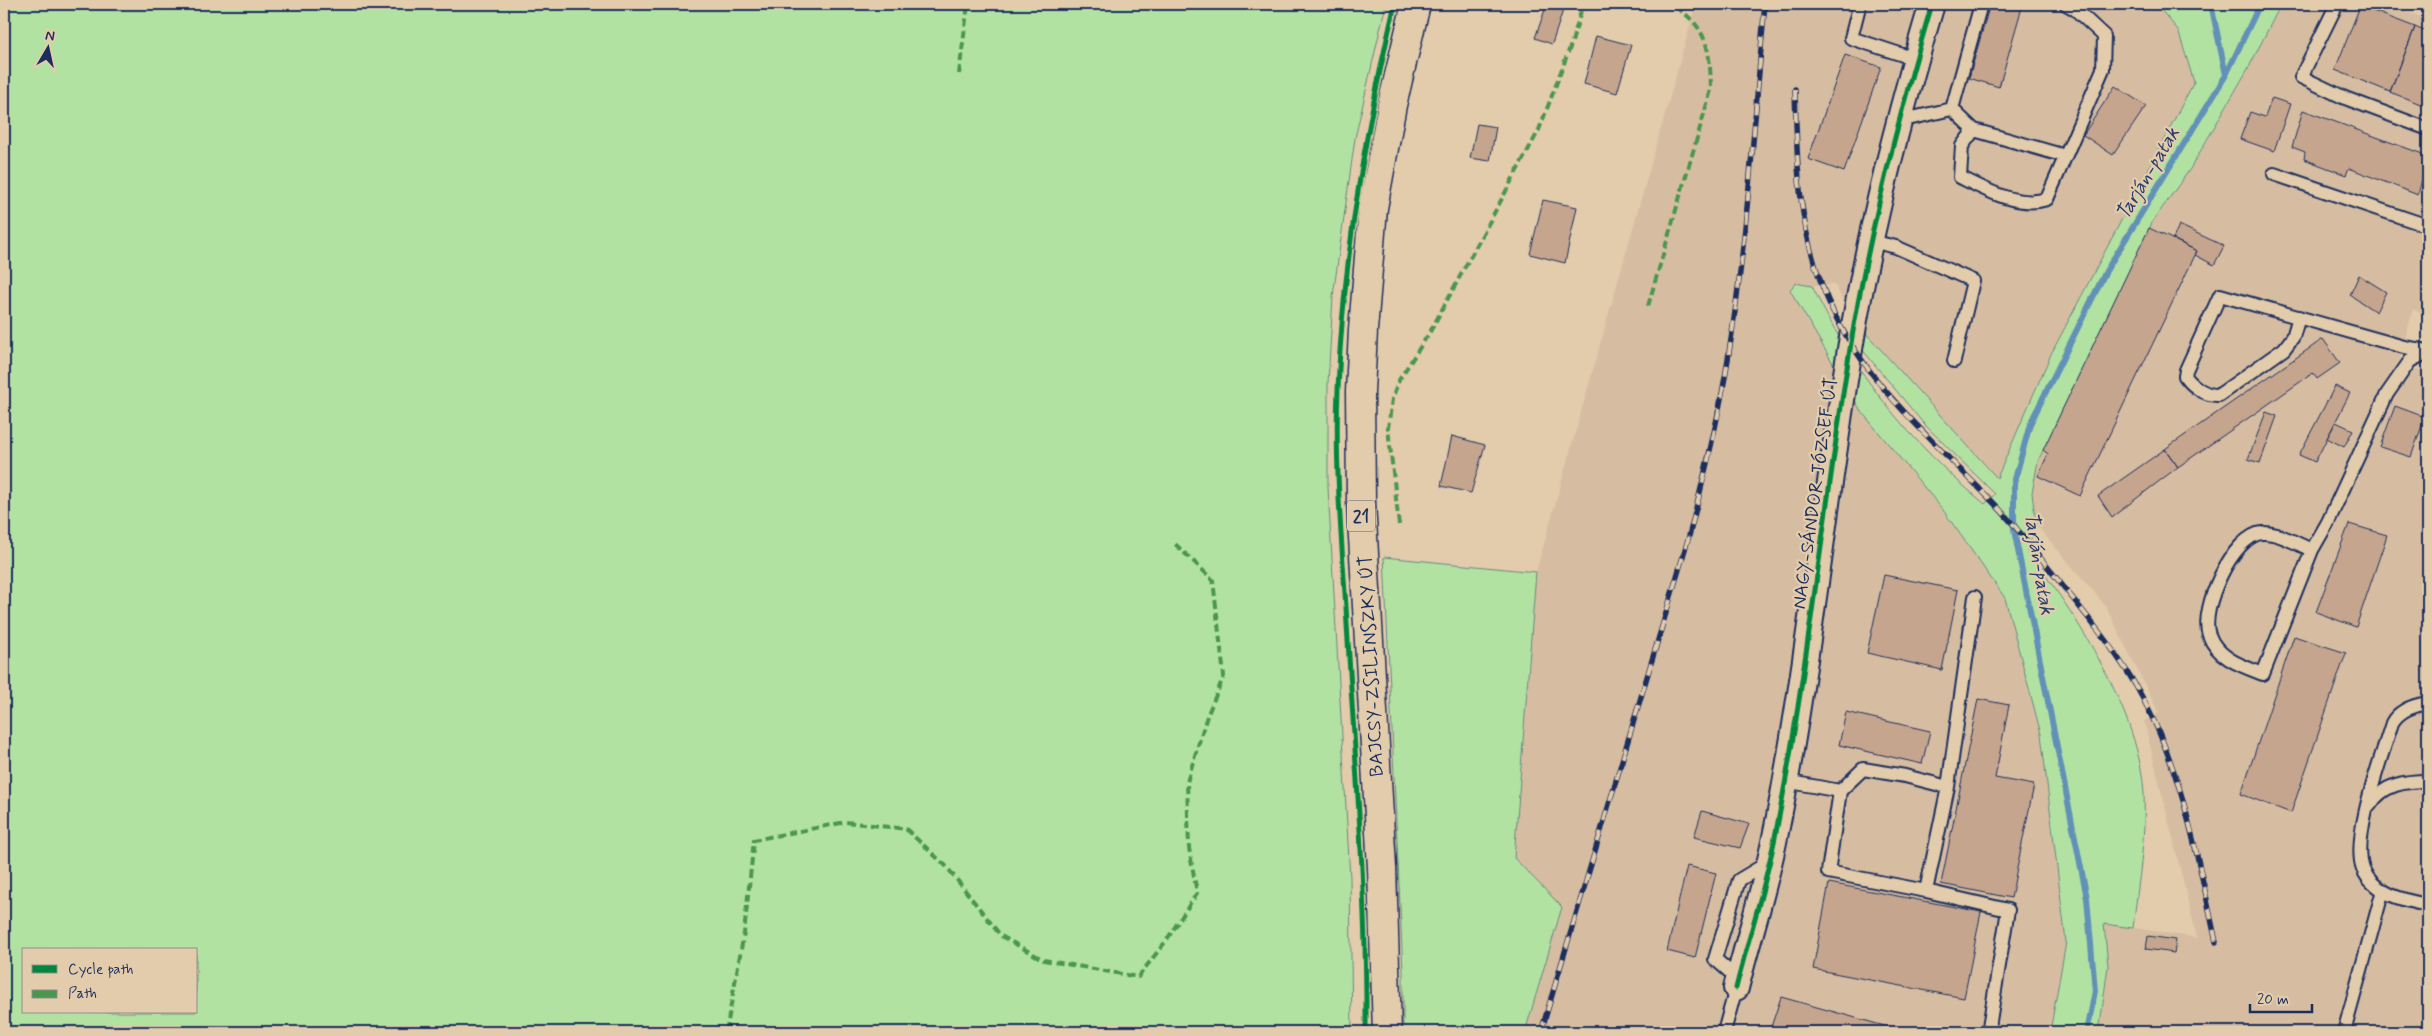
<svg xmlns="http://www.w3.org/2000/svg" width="2432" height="1036" font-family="Mynerve,sans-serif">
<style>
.built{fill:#d6bda2}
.green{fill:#b2e2a1;stroke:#668880;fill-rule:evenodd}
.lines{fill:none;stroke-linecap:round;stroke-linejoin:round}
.stream{stroke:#6291b8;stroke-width:6}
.building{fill:#c6a58e;stroke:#1b2f5e}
.lane-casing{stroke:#1b2f5e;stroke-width:16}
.street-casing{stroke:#1b2f5e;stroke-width:28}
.primary-casing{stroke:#1b2f5e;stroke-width:31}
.lane{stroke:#e3ccac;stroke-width:12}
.street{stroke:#e3ccac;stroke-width:24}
.primary{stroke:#e3ccac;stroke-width:28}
.rail-casing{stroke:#1b2f5e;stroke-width:5.5}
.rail{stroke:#e3ccac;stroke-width:4;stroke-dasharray:11;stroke-linecap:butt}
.quiet{stroke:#49964d;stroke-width:4;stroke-dasharray:8 4;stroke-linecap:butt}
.cycleway-casing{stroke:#e3ccac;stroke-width:8}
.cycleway{stroke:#00873e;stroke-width:5}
.labels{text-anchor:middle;stroke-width:4.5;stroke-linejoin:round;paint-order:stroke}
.shield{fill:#e3ccac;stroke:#575e75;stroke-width:1}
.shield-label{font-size:18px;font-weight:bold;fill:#1b2f5e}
.street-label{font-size:19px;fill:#1b2f5e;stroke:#e3ccac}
.water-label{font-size:20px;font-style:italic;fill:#273f6d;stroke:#e3ccac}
</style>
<rect width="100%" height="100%" fill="#e3ccac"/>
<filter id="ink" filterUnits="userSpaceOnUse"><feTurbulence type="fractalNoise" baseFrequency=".02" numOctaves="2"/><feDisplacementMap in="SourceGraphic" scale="10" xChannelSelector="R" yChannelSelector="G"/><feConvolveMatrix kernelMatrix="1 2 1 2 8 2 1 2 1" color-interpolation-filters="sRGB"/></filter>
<g filter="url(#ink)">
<path class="built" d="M1696,4H2156L2178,30L2194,82L2051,354L1997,478L1855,321L1834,284L1812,286L1795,283L1790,290L1861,411L1943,510L2005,598L2041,734L2066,942L2050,1032H1525L1562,907L1514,858L1536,572Z
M2281,4H2389L2428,20V313L2427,317L2413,309L2399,364L2428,372V1032H2099L2108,966L2104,923L2197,938L2144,721L2159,713L2105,605L2036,525L2032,508L2033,477L2037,461L2153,221L2190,169L2249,67Z"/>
<path class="green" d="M4,4H1386L1355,138L1333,296L1328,383V488L1350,878L1352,1032H4ZM24,950H196V1012H24Z
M2156,4H2281L2249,67L2190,169L2153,221L2038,461L2032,493L2036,525L2027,551C2075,612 2141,715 2144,795C2146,839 2138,884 2133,928L2104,924L2108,966L2099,1032H2050L2066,942L2041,734L2005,598L1943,510L1861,411L1790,290L1795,283L1812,286C1853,372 1911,444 1985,504L1995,494L1923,423L1861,348L1863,330L1997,478L2051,354L2194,82L2178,30Z
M1384,557L1536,572L1514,858L1562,907L1525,1032H1403V972Z"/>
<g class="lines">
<path class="stream" d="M2211,4L2226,75
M2087,1032L2095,991L2087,898L2014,530V483L2030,424L2106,271L2226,75L2260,4"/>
</g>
<path class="building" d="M1547,4H1565L1552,44L1535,38Z
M1990,4H2012L2022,7L1999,87L1969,78Z
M2360,6L2415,27L2390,92L2335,70Z
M2415,27L2428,33V107L2390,92Z
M1596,36L1631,45L1617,93L1584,84Z
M1845,55L1881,67L1844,172L1808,159Z
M2115,86L2146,106L2113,155L2083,135Z
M2272,98L2290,104L2274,151L2240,139L2250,112L2265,117Z
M2303,110L2428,156L2418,195L2349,168L2346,175L2304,159L2305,152L2292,147Z
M1477,124L1496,127L1490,161L1470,158Z
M1543,200L1577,207L1565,263L1530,254Z
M2179,225L2224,246L2214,265L2195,255L2197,251L2173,239Z
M2149,228L2197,251L2080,496L2038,476L2048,454L2043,450Z
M2359,275L2386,292L2376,312L2350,295Z
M2323,339L2340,363L2317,379L2313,373L2178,467L2165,449Z
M2335,386L2350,393L2315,462L2299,455Z
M2395,406L2425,417L2411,457L2380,447Z
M2266,412L2277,416L2260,463L2248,459Z
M2336,422L2353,430L2344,447L2327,438Z
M1452,436L1485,445L1471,493L1441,486Z
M2165,449L2178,467L2112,517L2098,496Z
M2349,524L2387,535L2356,627L2316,612Z
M1884,575L1958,590L1942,670L1867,653Z
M2294,636L2346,653L2291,813L2241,794Z
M1978,699L2009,705L1995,778L2034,785L2011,898L1941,884Z
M1846,712L1930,731L1922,764L1839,745Z
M1702,811L1749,824L1740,848L1694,837Z
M1687,866L1716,873L1695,958L1667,951Z
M1829,883L1981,912L1964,998L1813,969Z
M2148,936L2176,940L2174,953L2146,949Z
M1781,997L1906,1032H1788L1771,1027Z"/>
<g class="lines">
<defs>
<path id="lane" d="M1858,4L1859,7L1851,38L1915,59
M2337,4L2301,77L2345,98L2428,129
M1899,121L1952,109
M1974,130L1952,109L1981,4
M2065,156L1974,130L1962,146L1960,177C1986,190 2018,208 2047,199L2103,69L2104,36L2075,9L2066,4
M2274,174L2428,226
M1871,241L1896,247L1973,281L1954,361
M2299,317L2293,337L2284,349L2219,395C2206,396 2193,387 2185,376L2186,370L2220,295L2404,347L2428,351
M2312,550L2263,674C2242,666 2217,658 2209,635C2199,610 2233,535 2262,533C2278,532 2297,544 2312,550L2328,522L2387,394L2410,361L2428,352
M2428,703C2415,705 2399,710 2392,723C2382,756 2351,837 2363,869C2373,894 2406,901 2428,905
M1785,781L1840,791L1863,769L1905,776L1948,787L1926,891L1828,872L1840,791
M1948,787L1975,597
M2370,805C2383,784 2405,781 2428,781
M1926,891L2008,910L1989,1027
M1738,979L1715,959L1739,880L1769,862
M1724,1032L1736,988
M2344,1032L2383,890"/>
<path id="street" d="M1736,988C1749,936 1766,885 1776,832C1808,670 1824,505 1851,343C1870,228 1899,115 1932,4"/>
<path id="primary" d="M1387,1032L1382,868L1361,502L1360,392L1363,330L1373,208L1392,105L1416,4"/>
</defs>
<use href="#lane" class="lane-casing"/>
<use href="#street" class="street-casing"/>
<use href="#primary" class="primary-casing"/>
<use href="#lane" class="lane"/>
<use href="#street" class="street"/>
<use href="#primary" class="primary"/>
<defs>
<path id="rail" d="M1795,89C1797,160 1797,221 1823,288C1855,373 1924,432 1986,495C2009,518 2030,544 2050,570C2078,605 2106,638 2130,676C2180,757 2196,850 2216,942
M1541,1032L1689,536C1704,478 1719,418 1728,359C1747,241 1754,122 1765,4"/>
</defs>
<use href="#rail" class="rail-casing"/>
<use href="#rail" class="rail"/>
<path class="quiet" d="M959,74L968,4
M1648,306L1711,90C1710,49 1708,25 1670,4
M1399,525L1388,428L1392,399L1399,380L1431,330L1539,130L1572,42L1583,4
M726,1032L744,933L754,840L846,822L906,829L946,866L1001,936L1044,960L1138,977L1166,941L1197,893L1189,848L1187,782L1207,716L1224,676L1213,580L1174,543"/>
<defs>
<path id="cycleway" d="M1736,988C1749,936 1766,885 1776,832C1808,670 1824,505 1851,343C1870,228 1899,115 1932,4
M1366,1032C1367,890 1354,748 1346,607C1341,535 1335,461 1338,389C1343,258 1365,131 1395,4"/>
</defs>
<use href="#cycleway" class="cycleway-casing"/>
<use href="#cycleway" class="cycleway"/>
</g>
</g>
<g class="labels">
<rect class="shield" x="1347" y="500.5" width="28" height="31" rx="4"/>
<g class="shield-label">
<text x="1361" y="522">21</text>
</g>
<g class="street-label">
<text transform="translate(1814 493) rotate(-82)" y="7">NAGY-SÁNDOR JÓZSEF ÚT</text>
<text transform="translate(1370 666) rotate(-93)" y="7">BAJCSY-ZSILINSZKY ÚT</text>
</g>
<g class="water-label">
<text transform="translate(2147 173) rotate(-59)" y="7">Tarján-patak</text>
<text transform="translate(2040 563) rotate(81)" y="7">Tarján-patak</text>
</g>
</g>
<rect width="2432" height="1036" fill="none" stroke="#e3ccac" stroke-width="20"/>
<rect x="10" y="10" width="2412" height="1016" fill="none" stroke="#1b2f5e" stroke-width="2" filter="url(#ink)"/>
<rect x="22" y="948" width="175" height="65" fill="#e3ccac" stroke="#938d8d"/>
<rect x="32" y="965" width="25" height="8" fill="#00873e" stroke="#938d8d"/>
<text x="68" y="974" font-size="15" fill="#1b2f5e">Cycle path</text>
<rect x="32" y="990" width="25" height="8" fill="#49964d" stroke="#938d8d"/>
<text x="68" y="998" font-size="15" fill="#1b2f5e">Path</text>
<g transform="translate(48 48) rotate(9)" stroke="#e3ccac" stroke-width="4" paint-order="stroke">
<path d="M0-4L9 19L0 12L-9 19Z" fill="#1b2f5e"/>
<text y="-8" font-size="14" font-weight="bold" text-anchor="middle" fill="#1b2f5e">N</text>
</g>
<path d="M2250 1004v8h62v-8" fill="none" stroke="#1b2f5e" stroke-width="2.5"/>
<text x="2257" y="1004" font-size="15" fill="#1b2f5e" stroke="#e3ccac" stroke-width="4" paint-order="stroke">20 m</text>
</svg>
